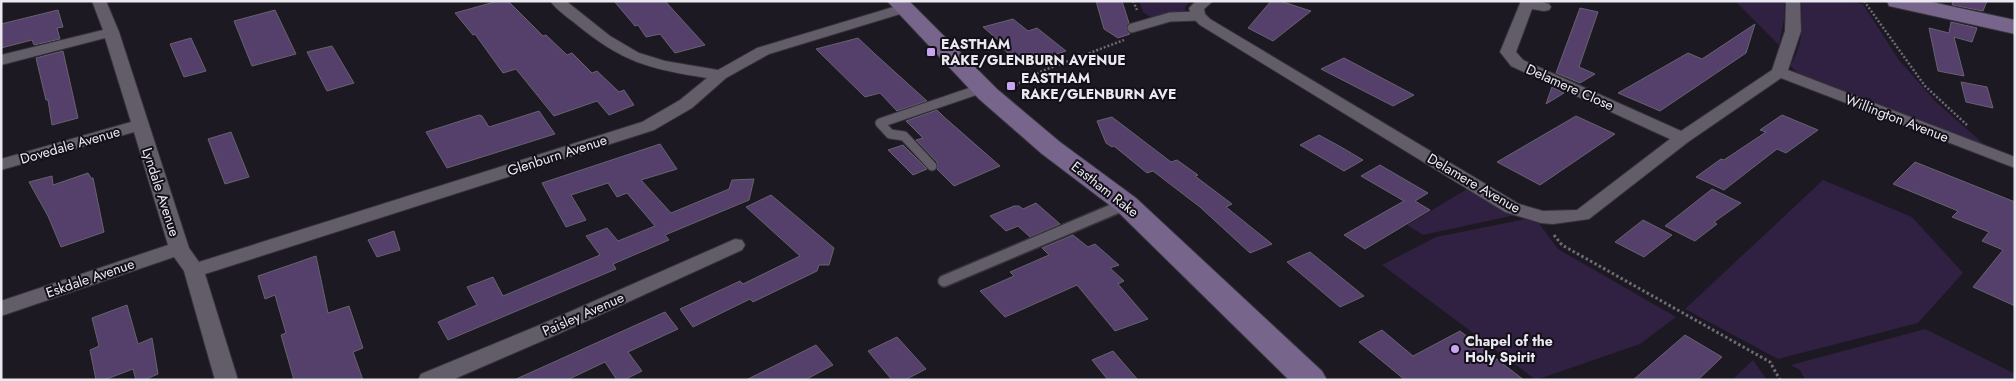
<svg xmlns="http://www.w3.org/2000/svg" width="2016" height="381" font-family="Jost,sans-serif">
<style>
.green{fill:#302041}
.building{fill:#54406a;stroke:#67626e}
.lines{fill:none;stroke-linecap:round;stroke-linejoin:round}
.lane-far1-casing{stroke:#35333a;stroke-width:11}
.lane-casing{stroke:#35333a;stroke-width:14}
.street-casing{stroke:#35333a;stroke-width:2}
.secondary-casing{stroke:#35333a;stroke-width:2}
.path-far1{stroke:#6e6b74;stroke-width:2.5;stroke-dasharray:2 2;stroke-linecap:butt}
.path{stroke:#6e6b74;stroke-width:3;stroke-dasharray:2.5 2.5;stroke-linecap:butt}
.lane-far1{stroke:#625d69;stroke-width:9}
.lane{stroke:#625d69;stroke-width:11}
.street{fill:#625d69;fill-rule:evenodd}
.secondary{fill:#77658c;fill-rule:evenodd}
.poi-dot{fill:#c7a6ef;stroke:#141019;stroke-width:2}
.labels{text-anchor:middle;stroke-width:4;stroke-linejoin:round;paint-order:stroke}
.poi-label{font-size:14px;font-weight:bold;fill:#ebe9f0;stroke:#141019;text-anchor:start}
.street-label{font-size:14px;fill:#ebe9f0;stroke:#141019}
</style>
<rect width="100%" height="100%" fill="#1d1923"/>
<path class="green" d="M1139,1H1186L1189,2L1185,8L1186,14L1153,19L1143,12Z
M1735,1H1785L1784,19L1779,45Z
M1801,1H1848L1863,4L1899,60L1936,102L1985,145L1817,82L1799,74L1790,66C1804,42 1802,28 1801,1Z
M1823,180L1912,217L1963,273L1918,323L1778,359L1685,309Z
M1469,188L1515,215L1423,235L1407,225Z
M1526,219L1538,222L1558,249L1676,317L1640,344L1536,380L1382,265L1436,237Z
M1925,329L2015,374V380H1805L1800,370L1791,365Z
M1753,360L1767,380H1732Z"/>
<path class="building" d="M498,1H508L543,36L546,35L567,55L572,53L592,73L597,71L619,92L624,90L634,105L609,115L597,101L554,116L516,69L503,73L475,34L473,35L455,13Z
M614,1H665L705,45L675,53L660,34L646,37L638,25L635,26Z
M1096,1H1122L1129,23L1126,29L1130,34L1118,38L1104,29Z
M1271,1H1280L1311,11L1273,41L1248,28Z
M1953,1H1987L1983,11L1952,5Z
M1580,8L1598,12L1579,67L1595,74L1580,83L1556,73Z
M58,10L63,27L57,28L60,39L34,45L32,40L1,48V24Z
M275,10L296,54L252,66L234,21Z
M1013,19L1028,31L1037,28L1066,51L1022,65L1001,47L1005,46L983,27Z
M1951,22L1977,28L1972,42L1954,37L1964,76L1938,71L1929,28L1949,33Z
M1755,24L1746,53L1660,111L1618,93L1688,53L1702,59Z
M191,38L206,71L184,77L170,44Z
M858,38L875,54L927,101L897,111L880,93L865,97L816,49Z
M332,46L354,83L327,91L307,52Z
M63,51L78,118L52,125L48,100H46L36,58Z
M1344,58L1414,95L1393,106L1321,69Z
M1961,82L1987,87L1993,108L1966,102Z
M1552,87L1564,93L1546,104Z
M937,110L944,117L1000,166L954,186L937,169V162L916,140L923,138L906,121Z
M539,111L555,134L447,168L426,132L479,115L482,116L489,127Z
M1782,115L1818,130L1786,153L1777,149L1724,190L1696,177L1721,159L1724,160L1766,132L1760,130Z
M1576,116L1615,134L1540,185L1497,162Z
M1112,117L1171,162L1177,160L1198,175L1195,176L1232,204L1226,207L1272,244L1250,253L1200,207L1153,171L1147,173L1114,146L1112,147L1106,143L1097,121Z
M231,132L249,177L225,184L208,139Z
M1319,135L1341,147L1363,160L1344,171L1300,145Z
M660,144L677,169L641,180L671,213L729,189L732,180L754,179L749,200L665,235L669,240L613,264L616,269L448,340L438,322L477,305L467,287L493,277L503,296L600,255L586,236L607,228L618,241L655,226L627,193L617,197L608,183L571,195L586,220L566,227L542,183Z
M903,145L927,169L913,175L888,150Z
M1915,162L2015,202V306L1973,287L2003,250L1982,241L1989,232L1952,217L1958,211L1893,184Z
M1380,165L1428,193L1415,201L1430,210L1365,249L1344,235L1404,201L1361,176Z
M88,173L91,178H93L104,232L61,247L48,216L29,182L52,176L53,185Z
M1712,189L1741,203L1714,222L1717,224L1695,241L1665,226Z
M771,195L834,248L829,265H819L817,271L753,302L750,299L693,327L680,309L740,281L743,284L800,256L746,207Z
M1036,203L1060,224L1030,237L1018,226L1006,231L990,216L1014,206H1019L1023,209Z
M1643,220L1672,235L1644,257L1615,242Z
M394,231L400,250L377,257L368,240Z
M1073,235L1088,247L1095,244L1119,265L1110,268L1124,281L1118,284L1148,319L1115,331L1077,285L1005,317L980,291L1014,276L1010,272L1049,255L1042,248Z
M1310,252L1364,296L1340,307L1287,262Z
M316,256L328,313L349,306L363,348L353,352L363,380H294L281,335L286,333L275,295L265,299L258,276Z
M127,305L138,344L152,338L158,374L144,380H136L133,369L104,380H96L90,350L99,346L92,318Z
M665,312L678,329L628,352L642,371L624,380H617L605,362L567,380H514Z
M1382,330L1413,356L1460,331L1524,380H1405L1359,342Z
M1685,335L1722,357L1698,380H1633Z
M897,337L926,369L905,380H892L868,351Z
M816,345L833,365L805,380H746Z
M1113,351L1138,380H1108L1092,360Z"/>
<g class="lines">
<defs>
<path id="lane-far1" d="M1132,28L1170,17L1198,16
M932,166L904,136L890,134L880,123L983,88"/>
<path id="lane" d="M944,281L1126,204"/>
<path id="street" d="M92,1H106L119,32L189,248L199,262L642,122L680,100L707,78C649,69 622,62 576,24C567,17 557,10 550,1H566L610,36L639,53L665,61L718,70L757,48L900,5H910L912,8L910,11L769,54L726,78L692,108L654,130L205,274L238,380H215L184,271L174,257L1,316V301L168,245L134,132L1,170V159L131,122L105,38L1,65V55L103,30Z
M1196,1H1213L1204,9L1205,14L1210,19L1519,204L1543,211L1577,210L1670,139L1511,66L1500,52L1521,1H1538L1549,4L1551,7L1549,10L1544,11L1532,9L1516,52L1523,60L1681,131L1772,70L1785,31L1786,1H1800L1801,31L1788,70L2015,157V168L1781,78L1688,142L1589,219L1553,224L1541,223L1505,212L1200,25L1191,16L1189,8Z
M735,239L742,240L745,245L742,250L558,334L452,380H418L421,374L542,324Z"/>
<path id="secondary" d="M887,1H909L997,89L1060,142L1136,198L1322,371L1327,380H1289L1116,210L1042,154L979,99Z
M1887,1H1927L2015,20V34L1889,6Z"/>
</defs>
<use href="#lane-far1" class="lane-far1-casing"/>
<use href="#lane" class="lane-casing"/>
<use href="#street" class="street-casing"/>
<use href="#secondary" class="secondary-casing"/>
<path class="path-far1" d="M1133,1L1137,10
M1864,1L1925,86L1967,125
M1012,87L1042,71L1124,40"/>
<path class="path" d="M1554,235L1562,245L1770,362L1780,380"/>
<use href="#lane-far1" class="lane-far1"/>
<use href="#lane" class="lane"/>
<use href="#street" class="street"/>
<use href="#secondary" class="secondary"/>
</g>
<g class="poi-dot">
<rect x="926" y="47" width="10" height="10" rx="2.5"/>
<rect x="1006" y="81" width="10" height="10" rx="2.5"/>
<circle cx="1455" cy="349" r="5"/>
</g>
<g class="labels">
<g class="poi-label">
<text x="941" y="49">EASTHAM<tspan x="941" dy="16">RAKE/GLENBURN AVENUE</tspan></text>
<text x="1021" y="83">EASTHAM<tspan x="1021" dy="16">RAKE/GLENBURN AVE</tspan></text>
<text x="1465" y="346">Chapel of the<tspan x="1465" dy="16">Holy Spirit</tspan></text>
</g>
<g class="street-label">
<text transform="translate(1570 87) rotate(24)" y="5">Delamere Close</text>
<text transform="translate(1897 118) rotate(21)" y="5">Willington Avenue</text>
<text transform="translate(70 145) rotate(-16)" y="5">Dovedale Avenue</text>
<text transform="translate(557 155) rotate(-18)" y="5">Glenburn Avenue</text>
<text transform="translate(1474 183) rotate(30)" y="5">Delamere Avenue</text>
<text transform="translate(1105 189) rotate(38)" y="5">Eastham Rake</text>
<text transform="translate(161 192) rotate(72)" y="5">Lyndale Avenue</text>
<text transform="translate(90 278) rotate(-19)" y="5">Eskdale Avenue</text>
<text transform="translate(583 314) rotate(-24)" y="5">Paisley Avenue</text>
</g>
</g>
<rect width="2016" height="381" fill="none" stroke="#ebe9f0" stroke-width="5"/>
</svg>
